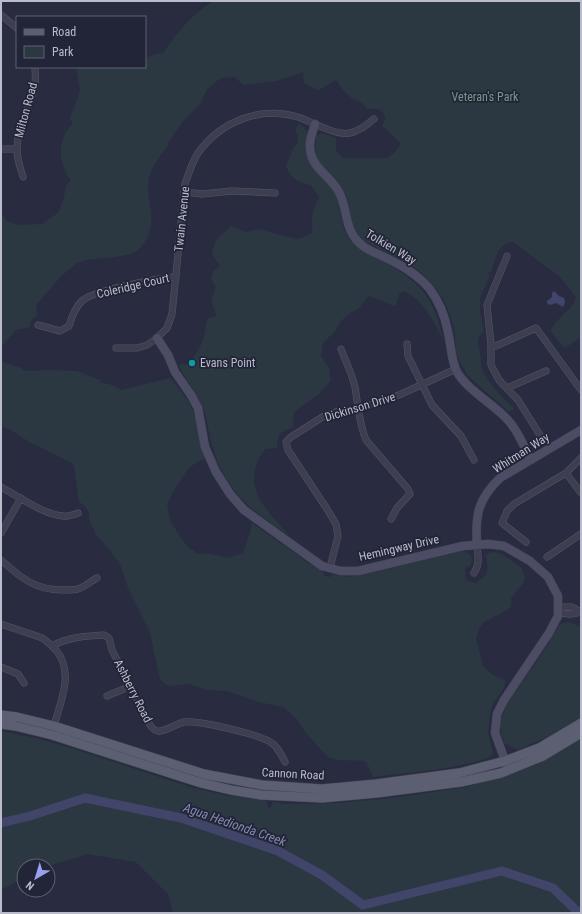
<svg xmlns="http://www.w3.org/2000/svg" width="582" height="914" font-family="'Roboto Condensed',sans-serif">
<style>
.green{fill:#2b3842}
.water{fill:#414569}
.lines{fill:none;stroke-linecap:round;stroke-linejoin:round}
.river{stroke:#414569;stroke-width:9}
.street-casing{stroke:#555768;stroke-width:7}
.secondary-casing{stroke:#444657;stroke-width:9}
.primary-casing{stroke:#444657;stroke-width:10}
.street{stroke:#3d3f51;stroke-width:6}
.secondary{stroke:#4c4d64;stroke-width:8}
.primary{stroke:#5c5e71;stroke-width:9}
.culture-dot{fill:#0f9aa8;stroke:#222437;stroke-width:1.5}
.labels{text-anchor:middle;stroke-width:3.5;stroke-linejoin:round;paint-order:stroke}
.park-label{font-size:12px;fill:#749a88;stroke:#222437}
.street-label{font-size:12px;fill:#babccb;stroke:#222437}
.poi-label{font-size:12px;fill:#babccb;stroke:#222437;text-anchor:start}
.water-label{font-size:13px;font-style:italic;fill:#8589b0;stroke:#222437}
</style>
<rect width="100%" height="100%" fill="#292c41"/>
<path class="green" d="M213,1H581V338C574,340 570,347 563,347L552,333L551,329C554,326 556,321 560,318C568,309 572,310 576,297L560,277L513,242C497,243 496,259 491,272H489L488,274L490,275L480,298V311L484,332C475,337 478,345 480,354C482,359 480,365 482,369C488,384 503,398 514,409L509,412L468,376L457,356L454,329L450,314L444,300L433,285L423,274L412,266L366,242C344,223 355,209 343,189C337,177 321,169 317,158C315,150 316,144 316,136L322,133L336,138V151L344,158H387L395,152L401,143L382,126C391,113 379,107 367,109C364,101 355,101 349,96C344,92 340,85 336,80L318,90L304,83L303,72L277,81L243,85L235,77L221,78L207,89L200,104L183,121L168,143V146C159,157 148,170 148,186C148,209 159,226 141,247C131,260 96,256 80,262C66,268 47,293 36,305L37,315L31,320L30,327L16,330L1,347V213L7,221L17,225L42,224L59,212L64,197L66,185L71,181C62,169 57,150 64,136C66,131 70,127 73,123L70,119L80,91L76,67H145V58L155,54L163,53C178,32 191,15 213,1Z
M298,124C314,130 304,139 306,152C309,170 326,176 334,191C342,205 339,223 348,237C357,249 369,255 382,261C419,280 434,297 443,339C434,322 423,298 403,291L399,294L396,305L393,306L381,300L368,296L359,308L349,314L342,320L335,331L323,343L321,356L330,369L329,376L331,380L320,393L294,412L293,428C280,429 277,437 277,448L265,449C238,486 266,510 291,537C251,510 227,494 212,445C208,434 208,421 204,410C199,395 185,380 179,365L189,364C195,355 202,346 204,336C206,329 205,325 208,318L217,316L211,301L216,287L211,278L213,272L220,265L212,255C214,239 219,237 231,226L245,232L259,229L279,235L299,239L313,233C310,219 313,210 319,197L311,185C297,182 292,179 286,166L294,146L297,145L298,135L295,131Z
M1,355L3,362L21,368L25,371L49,370L77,371L100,380L101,383C109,383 114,386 121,390L170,378C178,388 189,399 193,411C199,427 200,443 205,459L197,462L189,468L175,488L167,504L170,520L181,538L187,546L198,554H211L228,558L243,553L250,533L252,523L310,564L323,571L324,576L330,577L333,574L349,577L362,575L463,551L470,554L472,557L471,565L465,569L466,580L475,583C490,575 488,570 486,555C496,545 513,562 522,568L525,578L524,582L511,598V605L509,609L484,622L480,627L476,638L483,666L491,674L506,681L503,689L493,703L490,713L488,733L493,754C481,767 394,774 373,777L370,769L365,761C355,760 335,762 327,756L305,732L297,719L283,707L259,702L227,691L206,690L189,684L170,686L165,684L161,680L159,675L150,633L128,588L121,566L110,550L96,535L89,519V512L84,505L79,502L74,466L72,463L31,443L11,430L1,426Z
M569,622L581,627V717L549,736L518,750L504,743L501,734L500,722L507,703L540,657L560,624Z
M1,731L35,738L68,747L190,787L224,795L266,801L267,803L268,808L271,807L273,802L286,804L337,803L392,798L467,787L537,764L581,739V913H173L168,894L136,862L88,854L48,866H24V877L1,890Z"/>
<path class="water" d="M554,291L559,296L564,298L565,302L563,307L556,303L550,305L547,303V301L552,297V293Z"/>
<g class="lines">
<path class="river" d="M1,823L30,816L85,798L181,818L278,851L322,875L363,905L502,871L553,888L579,913"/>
<defs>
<path id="street" d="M1,15L17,28
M1,149H17
M23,177C20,168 17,158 17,149C17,125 32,106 35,83C36,78 35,72 35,67
M184,192L202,194L232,191L275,193
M507,256L487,305L491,345L496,346L536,328L581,390
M38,325L60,331L69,326C72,317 75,307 83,300C96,290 158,278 176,277
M407,344L408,356L432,405L461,436L474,460
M491,345V365L499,380L518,400L540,435
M116,348H137L147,345L157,338L167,328L172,314L185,184C189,173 192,162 198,153C221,121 260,106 298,117C312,122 336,136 350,133C360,131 366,125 374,119
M341,349C346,362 352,374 355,387C358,405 359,423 366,440L408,489L410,494L397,508L391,519
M507,388L546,371
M566,473L581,493
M1,487C17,496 45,515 63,516C68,517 73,515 78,513
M1,533L21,498
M526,542L502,523L507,511L514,504L566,473L581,458
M547,557L581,534
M1,560C21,578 35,590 63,590C68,590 74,590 78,589C85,587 91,581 97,578
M330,568L338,536L336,524L327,509L288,450L286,442L291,437L324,416L335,412L358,409L399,395L456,369
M474,573C480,565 478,555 477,545
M563,607H572L581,612C572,615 566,615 558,611Z
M1,624C14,629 29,633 42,638C47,641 52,646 56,650C75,673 60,703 53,729
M52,646C68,637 86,636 104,635L109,638L112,650L150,725C153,729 156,732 160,731C168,730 176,724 184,722C197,720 264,735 273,744C279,749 282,756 285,762
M1,667L18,674L24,683
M107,696L131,686"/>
<path id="secondary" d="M315,124C312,134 308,143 311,154C314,169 332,178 339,192C349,211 343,231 363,246C368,250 376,253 382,256C399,264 416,273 429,288C439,301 445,316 448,332C451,345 451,358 456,370C464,387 491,403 504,416C517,428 523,445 531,460
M157,338L168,355L175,372L191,395L198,408L205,447L216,472L230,494L244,510L322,566L341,571H358L463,546L488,544L504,546L530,561L548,577L558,596V616L549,633L504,700L497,714L495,733L507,766
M477,545C475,515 478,499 500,478L581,430"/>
<path id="primary" d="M1,715L17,717L54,726L204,774L262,785L322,789L376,784L459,773L505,761L539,748L581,723
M1,724L15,726L52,735L201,783L231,790L261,795L322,798L377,793L461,782L501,773L543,756L581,733"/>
</defs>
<use href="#street" class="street-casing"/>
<use href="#secondary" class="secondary-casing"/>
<use href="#primary" class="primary-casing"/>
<use href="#street" class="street"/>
<use href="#secondary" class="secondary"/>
<use href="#primary" class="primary"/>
</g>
<circle class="culture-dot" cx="192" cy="363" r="4"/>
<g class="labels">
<g class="park-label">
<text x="485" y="101">Veteran's Park</text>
</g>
<g class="street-label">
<text transform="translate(26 110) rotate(-75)" y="4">Milton Road</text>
<text transform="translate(182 219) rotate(-84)" y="4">Twain Avenue</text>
<text transform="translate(391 247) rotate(31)" y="4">Tolkien Way</text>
<text transform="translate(133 286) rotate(-13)" y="4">Coleridge Court</text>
<text transform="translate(360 407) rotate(-17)" y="4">Dickinson Drive</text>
<text transform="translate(521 453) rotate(-32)" y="4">Whitman Way</text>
<text transform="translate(399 548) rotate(-13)" y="4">Hemingway Drive</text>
<text transform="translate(133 691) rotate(63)" y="4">Ashberry Road</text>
<text transform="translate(293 774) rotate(3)" y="4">Cannon Road</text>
</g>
<g class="poi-label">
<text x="200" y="367">Evans Point</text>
</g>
<g class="water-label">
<text transform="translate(235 824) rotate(19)" y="5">Agua Hedionda Creek</text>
</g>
</g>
<rect width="582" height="914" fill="none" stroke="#babccb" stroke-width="4"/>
<rect x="16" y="16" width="130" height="52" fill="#222437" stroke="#5f6172"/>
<rect x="24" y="29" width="20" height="6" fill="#5c5e71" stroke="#5f6172"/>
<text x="52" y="36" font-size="12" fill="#babccb">Road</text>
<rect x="24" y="46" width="20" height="12" fill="#2b3842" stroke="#5f6172"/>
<text x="52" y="56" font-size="12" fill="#babccb">Park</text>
<g transform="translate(36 878) rotate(218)"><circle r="19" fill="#222437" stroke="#5f6172"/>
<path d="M0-3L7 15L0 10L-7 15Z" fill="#9aa1f1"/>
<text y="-6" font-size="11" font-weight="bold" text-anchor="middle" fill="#babccb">N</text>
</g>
</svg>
